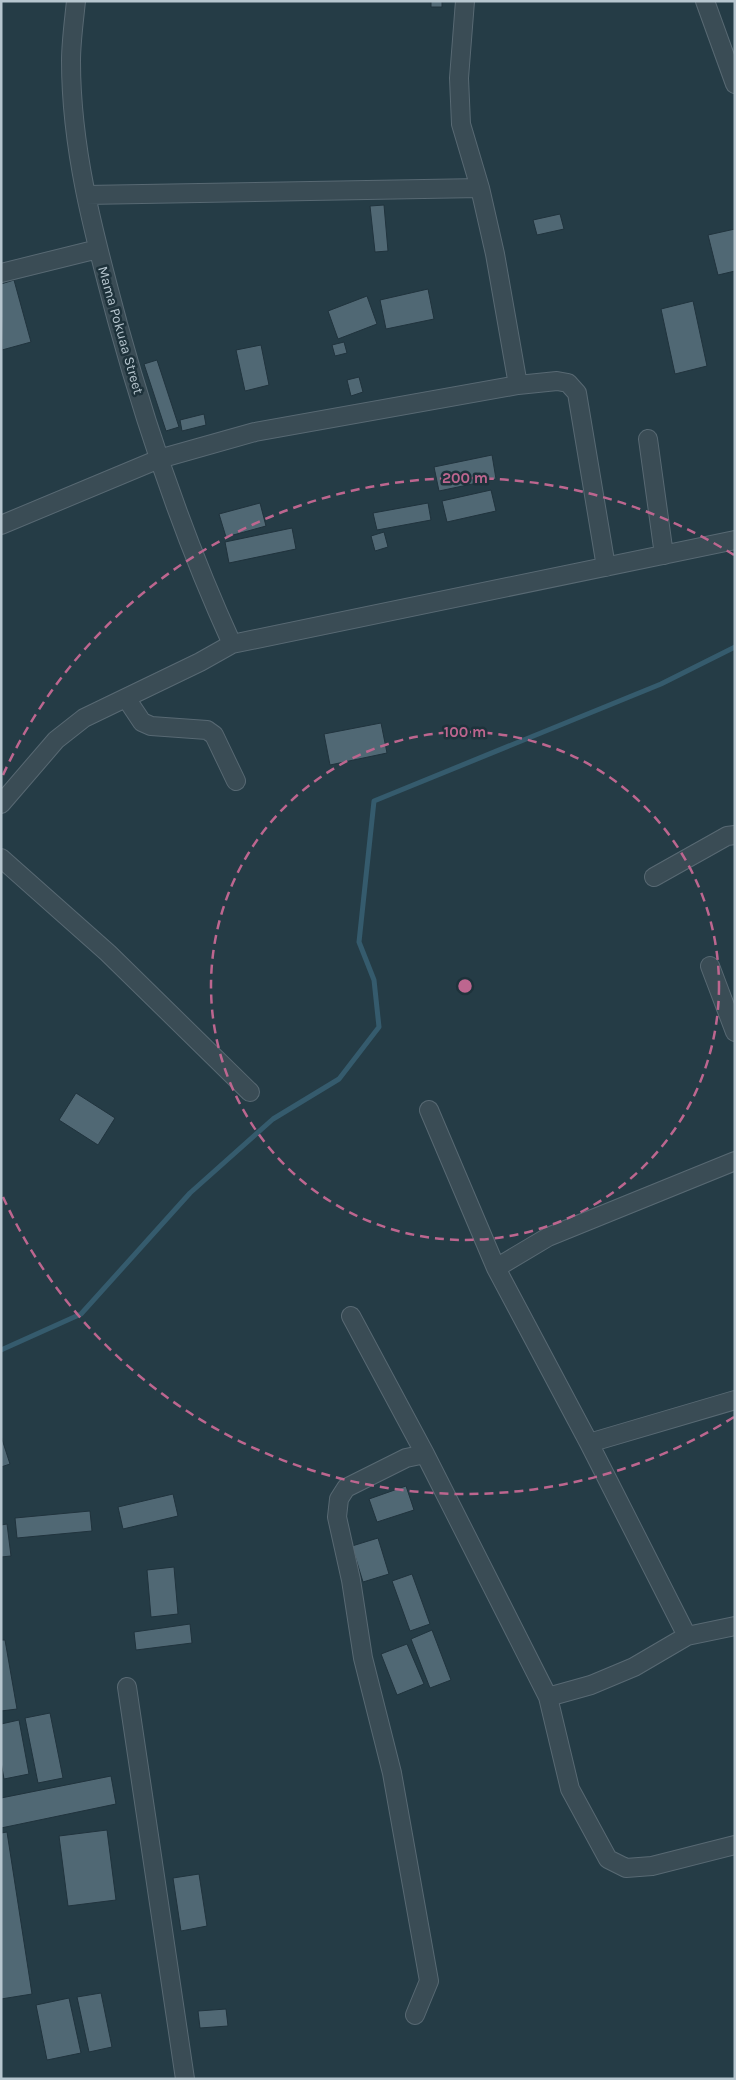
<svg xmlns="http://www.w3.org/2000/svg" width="736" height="2080" font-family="Karla,sans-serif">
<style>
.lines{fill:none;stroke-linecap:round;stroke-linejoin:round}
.stream{stroke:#355b6d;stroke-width:5}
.building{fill:#506874;stroke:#20333d}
.minor-casing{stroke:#586973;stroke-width:20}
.minor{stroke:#3a4c55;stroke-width:18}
.ring{fill:none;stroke:#bd668f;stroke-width:2.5;stroke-dasharray:9 6}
.labels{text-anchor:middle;stroke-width:5;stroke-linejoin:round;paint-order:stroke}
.street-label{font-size:14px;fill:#b7c6cf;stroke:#1e323b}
.centre{fill:#bd668f;stroke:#1e323b;stroke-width:2.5}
.ring-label{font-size:15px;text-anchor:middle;font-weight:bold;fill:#bd668f;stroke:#1e323b;stroke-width:5;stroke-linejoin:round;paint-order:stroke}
</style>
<rect width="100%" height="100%" fill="#253c46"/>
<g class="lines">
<path class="stream" d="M1,1350L81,1314L190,1193L273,1119L339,1079L379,1027L374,980L359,942L374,801L661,684L735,647"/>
</g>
<path class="building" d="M431,1H442V7H431Z
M384,205L388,251L375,252L370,206Z
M560,214L564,229L537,235L533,220Z
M735,229V271L718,275L708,235Z
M14,280L31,342L2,350L1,284Z
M428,289L434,319L386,329L380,300Z
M367,296L377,324L338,339L328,311Z
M693,301L707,366L675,374L661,309Z
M344,342L347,353L335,356L332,345Z
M261,345L269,385L245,391L236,350Z
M157,360L179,427L166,431L144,364Z
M359,377L363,392L351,396L347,380Z
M204,414L206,425L182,431L180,420Z
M492,455L496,479L439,491L434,467Z
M491,490L496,511L447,522L442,501Z
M260,503L266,526L226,537L219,514Z
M428,503L431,520L377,530L373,513Z
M292,528L296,549L229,563L225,542Z
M384,532L388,547L375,551L371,536Z
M381,723L387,753L330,765L324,734Z
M76,1093L115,1118L98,1145L59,1120Z
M1,1436L10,1464L1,1467Z
M406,1486L414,1510L377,1522L369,1499Z
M173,1494L178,1516L123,1529L118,1507Z
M90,1511L92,1531L17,1538L15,1518Z
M7,1524L11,1556L1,1557V1525Z
M378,1538L389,1574L363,1582L352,1546Z
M174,1567L178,1614L151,1617L147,1570Z
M412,1574L430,1624L410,1631L392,1581Z
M190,1624L192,1643L136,1650L134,1632Z
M432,1630L451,1680L430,1688L411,1639Z
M1,1640H5L17,1709L1,1711Z
M407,1644L424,1684L397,1695L381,1654Z
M50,1713L63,1778L38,1783L25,1718Z
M19,1720L29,1774L4,1779L1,1762V1724Z
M111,1776L116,1804L1,1828V1798Z
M107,1830L116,1900L68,1906L59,1836Z
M7,1832L32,1994L1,1999V1833Z
M199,1874L207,1926L181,1931L173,1878Z
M101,1993L112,2047L89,2052L77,1997Z
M69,1998L81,2053L47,2060L36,2005Z
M226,2009L228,2026L200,2028L198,2011Z"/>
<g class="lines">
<defs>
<path id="minor" d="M76,1C74,21 71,42 71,61C71,152 95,238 118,324C148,433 185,541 232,644
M465,1L459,78L461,124L480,188L495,254L518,385
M705,1L735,84
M86,195L480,188
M1,273L98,249
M648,439L664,555
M1,525L159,459L255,432L518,385L557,381L568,383L577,393L606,567
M126,698L142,722L151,726L207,730L214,735L236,781
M1,804L56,740L84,718L200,662L232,644L735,540
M1,858L108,953L250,1092
M654,877L727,836L735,835
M710,966L735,1032
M429,1110L496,1268L589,1443L687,1636
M496,1268L548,1237L735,1161
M351,1316L425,1454
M589,1443L735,1400
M127,1687L185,2079
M548,1697L591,1685L634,1667L687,1636L735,1626
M415,2015L429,1981L392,1773L363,1658L351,1580L337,1517L339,1499L346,1488L406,1458L425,1454L548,1697L570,1789L608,1859L626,1868L652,1866L735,1845"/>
</defs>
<use href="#minor" class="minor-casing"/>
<use href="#minor" class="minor"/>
</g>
<g class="ring">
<circle cx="465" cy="986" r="254"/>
<path d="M734 1417A508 508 0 0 1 3 1197M3 775A508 508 0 0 1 734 555"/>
</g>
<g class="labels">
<g class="street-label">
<text transform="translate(121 330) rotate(74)" y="5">Mama Pokuaa Street</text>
</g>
</g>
<circle cx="465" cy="986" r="8" class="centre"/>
<g class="ring-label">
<text x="465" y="483">200 m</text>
<text x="465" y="737">100 m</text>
</g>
<rect width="736" height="2080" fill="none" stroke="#b7c6cf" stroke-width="5"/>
</svg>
